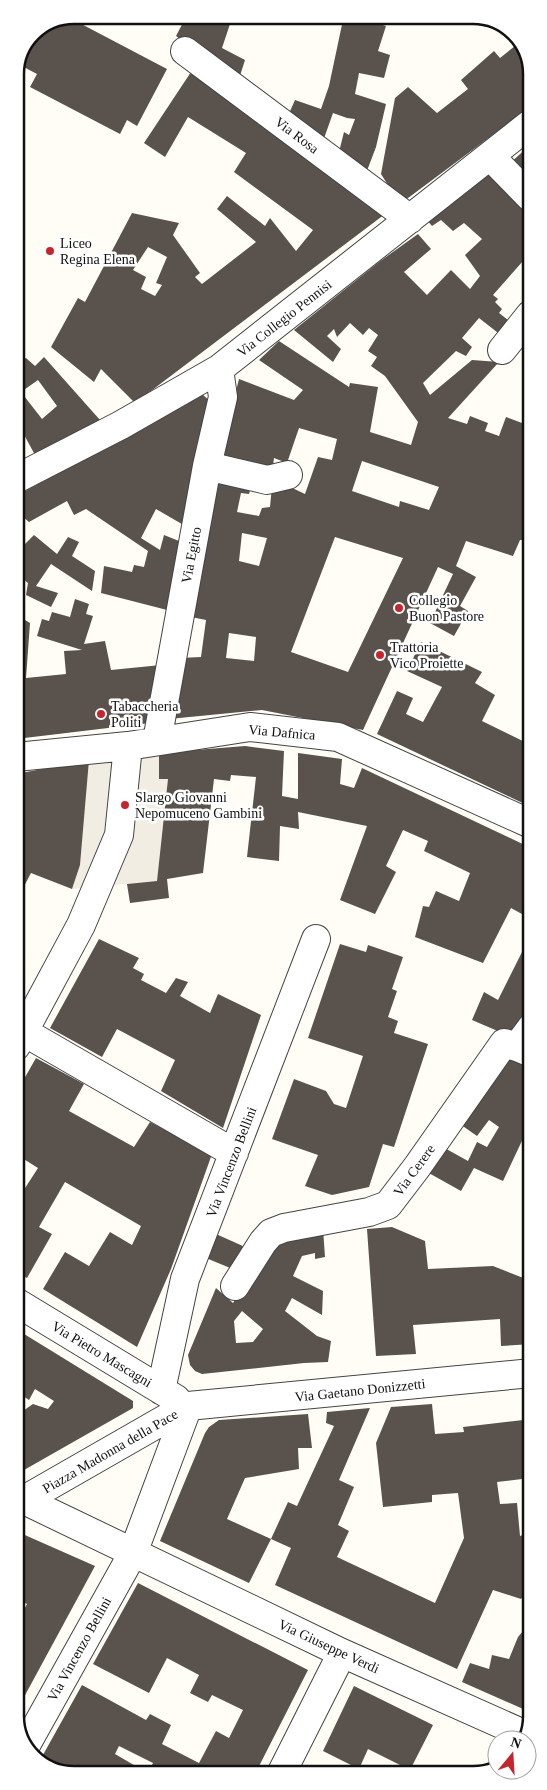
<svg xmlns="http://www.w3.org/2000/svg" width="547" height="1790" font-family="'Times New Roman',serif">
<style>
.plaza{fill:#f1ede2}
.building{fill:#5a524d;fill-rule:evenodd}
.lines{fill:none;stroke-linecap:round;stroke-linejoin:round}
.minor-casing{stroke:#444;stroke-width:30}
.minor{stroke:#fff;stroke-width:28}
.poi-dot{fill:#c4262e;stroke:#fff;stroke-width:2}
.labels{text-anchor:middle;stroke-width:5;stroke-linejoin:round;paint-order:stroke}
.street-label{font-size:14px;fill:#111;stroke:#fff}
.poi-label{font-size:14px;fill:#111;stroke:#fff;text-anchor:start}
.rim{fill:none;stroke:#111;stroke-width:2.5}
</style>
<rect width="100%" height="100%" fill="#fffdf5"/>
<path class="plaza" d="M159,753V779H168L157,881L72,889L80,865L89,760Z"/>
<path class="building" d="M187,15H233L222,48L245,60L238,82L176,36Z
M245,15H265L263,21Z
M344,15H365L364,19L386,26L378,51L390,55L384,78L359,73L355,94L386,104L376,147L365,176L338,156L344,132L349,135L355,119L347,118L333,113L322,144L287,118L295,100L321,109L329,86Z
M68,17L167,69L137,126L127,120L120,134L30,87L37,74L18,64L32,32Z
M520,42L530,59V107L400,204L381,174L395,98L408,87L437,113L468,89L461,80L494,51L500,58Z
M193,69L389,211L135,403L101,369L94,382L51,347L78,298L85,302L132,213L179,223L173,235L200,273L195,277L202,284L256,242L217,209L227,196L265,226L270,218L296,251L313,230L234,172L246,153L188,117L165,157L144,143ZM148,247L167,257L156,283L162,285L155,296L141,289L146,277L133,270Z
M530,145V186L508,165Z
M490,173L530,213V253L493,295L498,299L495,302L502,309L499,313L512,323L502,336L479,318L462,338L472,347L466,356L456,351L423,383L430,395L472,360L499,362L448,418L467,424L470,416L488,423L485,431L499,436L506,417L530,426L531,540H520L513,556L466,541L456,566L476,577L460,606L468,611L454,636L430,623L453,574L438,567L363,730L262,710L169,719L179,658L201,657L206,620L186,616L216,472L251,487L249,494L241,493L237,512L259,516L262,508L270,507L272,486L286,485L305,494L318,457L332,460L337,439L299,428L287,463L274,458L273,466L266,472L219,459L239,379L294,400L303,390L259,360L279,341L349,387L350,383L378,387L370,432L411,445L418,422L385,376L371,366L377,357L368,351L378,335L369,328L363,335L350,323L337,337L334,329L327,336L341,349L333,362L294,330L379,262L418,234L431,249L404,272L427,295L451,270L470,289L480,276L465,255L482,239L464,223L453,231L441,220L432,226L426,219ZM362,461L439,487L429,510L400,501L399,507L352,491ZM242,533L267,538L259,566L239,561ZM335,537L403,558L348,672L291,652ZM229,633L256,637L254,661L226,658Z
M530,324V357L515,343Z
M44,357L100,420L35,455L15,418V365L26,358L35,366ZM38,380L57,406L42,419L21,392Z
M202,394L211,402L187,527L156,509L141,538L160,550L164,535L184,543L171,611L101,593L104,566L132,572L134,565L144,567L148,551L86,509L74,515L67,501L29,522L22,516L16,524V496Z
M34,535L57,554L68,537L79,542L72,556L95,571L92,591L51,564L36,586L58,593L51,607L26,595L28,583L16,573V553Z
M75,599L89,604L86,614L93,616L84,644L105,641L111,670L161,665L150,723L16,739V606L21,610L17,615L30,623L26,678L66,674L64,651L82,650L37,636L42,619L49,621L52,612L70,617Z
M421,642L482,672L475,683L495,695L482,721L531,745V807L377,734L397,691L413,698L406,714L423,722L442,687L407,671Z
M245,746L284,751L282,796L298,799V753L342,759L340,784L354,788L362,768L531,848V919L511,908L483,963L415,937L423,906L429,907L436,891L459,901L470,873L424,851L428,841L403,830L386,866L396,872L375,914L340,900L367,826L298,812L299,829L280,826L279,861L247,857L256,777L231,775L230,781L214,779L203,873L167,879L169,898L130,903L127,884L157,881L168,779H159V753Z
M89,760L80,865L72,889L31,873L19,896L24,898L16,914V774Z
M531,934V1010L514,1038L472,1020L484,992L498,1000Z
M99,939L139,958L133,968L144,974L141,980L166,993L176,978L188,982L180,996L210,1013L218,994L261,1015L223,1128L161,1091L175,1060L117,1029L102,1057L50,1028Z
M340,944L366,952L368,945L403,957L392,989L397,991L388,1017L398,1021L394,1033L428,1044L394,1147L383,1144L369,1187L332,1195L305,1186L318,1155L272,1139L294,1079L326,1091L334,1104L346,1108L363,1056L308,1038Z
M507,1054L531,1064V1130L528,1128L503,1181L474,1168L461,1191L427,1172L441,1146L468,1161L477,1142L487,1147L499,1127L489,1120L477,1136L457,1122Z
M36,1058L84,1084L69,1111L134,1147L150,1122L212,1154L171,1269L137,1347L43,1289L65,1252L89,1266L110,1232L132,1245L141,1226L65,1182L39,1227L52,1234L27,1278L16,1272V1202L38,1168L22,1158L16,1168V1093Z
M392,1227L425,1241L428,1269L493,1266L531,1281L532,1344L501,1346L500,1319L413,1325L416,1354L376,1356L367,1229Z
M323,1229L325,1257L315,1259V1253L302,1256L293,1276L323,1291L322,1315L292,1298L285,1311L317,1336L331,1341L328,1362L304,1363L202,1374L195,1371L190,1365L188,1355L216,1288L233,1303L277,1236ZM242,1311L263,1329L253,1342L236,1343L234,1321Z
M216,1234L245,1247L235,1270L206,1258Z
M16,1329L133,1401V1408L17,1474V1415L33,1404L48,1409L54,1401L35,1389L29,1400L17,1392Z
M432,1404L435,1434L464,1432L463,1427L532,1419V1485L523,1486L522,1479L497,1482L500,1504L517,1503L520,1536L532,1532V1587L521,1599L493,1590L457,1669L275,1585L291,1548L271,1539L288,1502L297,1506L334,1426L326,1423L327,1412L370,1408L339,1480L354,1487L338,1525L349,1531L337,1557L435,1603L464,1538L458,1493L432,1495V1502L383,1507L376,1443L391,1407Z
M308,1414L312,1448H298L299,1469L245,1478L227,1519L271,1539L249,1583L160,1541L205,1433L209,1427L219,1420Z
M18,1532L95,1566L17,1710V1623L27,1604L17,1599V1533Z
M138,1583L308,1670L255,1774H161L150,1769L153,1763L119,1746L115,1754L139,1768L136,1775H70L39,1762L82,1685L146,1720L150,1714L171,1725L162,1744L199,1763L216,1731L229,1738L243,1710L212,1695L208,1702L190,1693L199,1675L167,1658L149,1693L93,1664Z
M532,1620V1713L462,1682L470,1663L489,1669L492,1655L509,1659L518,1637Z
M354,1686L433,1725L410,1770L368,1749L359,1769L323,1751Z"/>
<g class="lines">
<defs>
<path id="minor" d="M185,51L410,219
M490,156L530,197
M502,350L530,315
M207,466L267,480L288,475
M16,479L121,425L219,369L530,124
M157,741L207,466L223,397L219,369
M16,757L128,746L250,727L338,737L531,824
M531,1028L517,1047L531,1053
M24,1032L234,1153
M16,1046L81,925L119,835L128,746
M235,1286L263,1242L271,1233L284,1228L369,1212L388,1205L417,1167L504,1043L517,1047
M16,1302L176,1399
M161,1390L185,1279L316,939
M24,1500L342,1653L526,1735
M17,1504L188,1406L532,1373
M26,1745L133,1553L188,1406
M281,1774L342,1653"/>
</defs>
<use href="#minor" class="minor-casing"/>
<use href="#minor" class="minor"/>
</g>
<g class="poi-dot">
<circle cx="50" cy="251" r="5"/>
<circle cx="399" cy="608" r="5"/>
<circle cx="380" cy="655" r="5"/>
<circle cx="101" cy="714" r="5"/>
<circle cx="125" cy="805" r="5"/>
</g>
<g class="labels">
<g class="street-label">
<text transform="translate(297 135) rotate(37)" y="5">Via Rosa</text>
<text transform="translate(284 318) rotate(-38)" y="5">Via Collegio Pennisi</text>
<text transform="translate(191 555) rotate(-79)" y="5">Via Egitto</text>
<text transform="translate(282 732) rotate(5)" y="5">Via Dafnica</text>
<text transform="translate(231 1162) rotate(-69)" y="5">Via Vincenzo Bellini</text>
<text transform="translate(414 1170) rotate(-54)" y="5">Via Cerere</text>
<text transform="translate(102 1354) rotate(31)" y="5">Via Pietro Mascagni</text>
<text transform="translate(360 1390) rotate(-6)" y="5">Via Gaetano Donizzetti</text>
<text transform="translate(110 1451) rotate(-30)" y="5">Piazza Madonna della Pace</text>
<text transform="translate(329 1646) rotate(25)" y="5">Via Giuseppe Verdi</text>
<text transform="translate(79 1649) rotate(-61)" y="5">Via Vincenzo Bellini</text>
</g>
<g class="poi-label">
<text x="60" y="248">Liceo<tspan x="60" dy="16">Regina Elena</tspan></text>
<text x="409" y="605">Collegio<tspan x="409" dy="16">Buon Pastore</tspan></text>
<text x="390" y="652">Trattoria<tspan x="390" dy="16">Vico Proiette</tspan></text>
<text x="111" y="711">Tabaccheria<tspan x="111" dy="16">Politi</tspan></text>
<text x="135" y="802">Slargo Giovanni<tspan x="135" dy="16">Nepomuceno Gambini</tspan></text>
</g>
</g>
<path d="M0 0H547V1790H0ZM74 24H473A50 50 0 0 1 523 74V1716A50 50 0 0 1 473 1766H74A50 50 0 0 1 24 1716V74A50 50 0 0 1 74 24Z" fill="#fff" fill-rule="evenodd"/>
<path class="rim" d="M74 24H473A50 50 0 0 1 523 74V1716A50 50 0 0 1 473 1766H74A50 50 0 0 1 24 1716V74A50 50 0 0 1 74 24Z"/>
<g transform="translate(512 1755) rotate(18)"><circle r="24" fill="#ffffff" stroke="#a0a0a0"/>
<path d="M0-4L9 19L0 12L-9 19Z" fill="#c4262e"/>
<text y="-8" font-size="14" font-weight="bold" text-anchor="middle" fill="#111111">N</text>
</g>
</svg>
